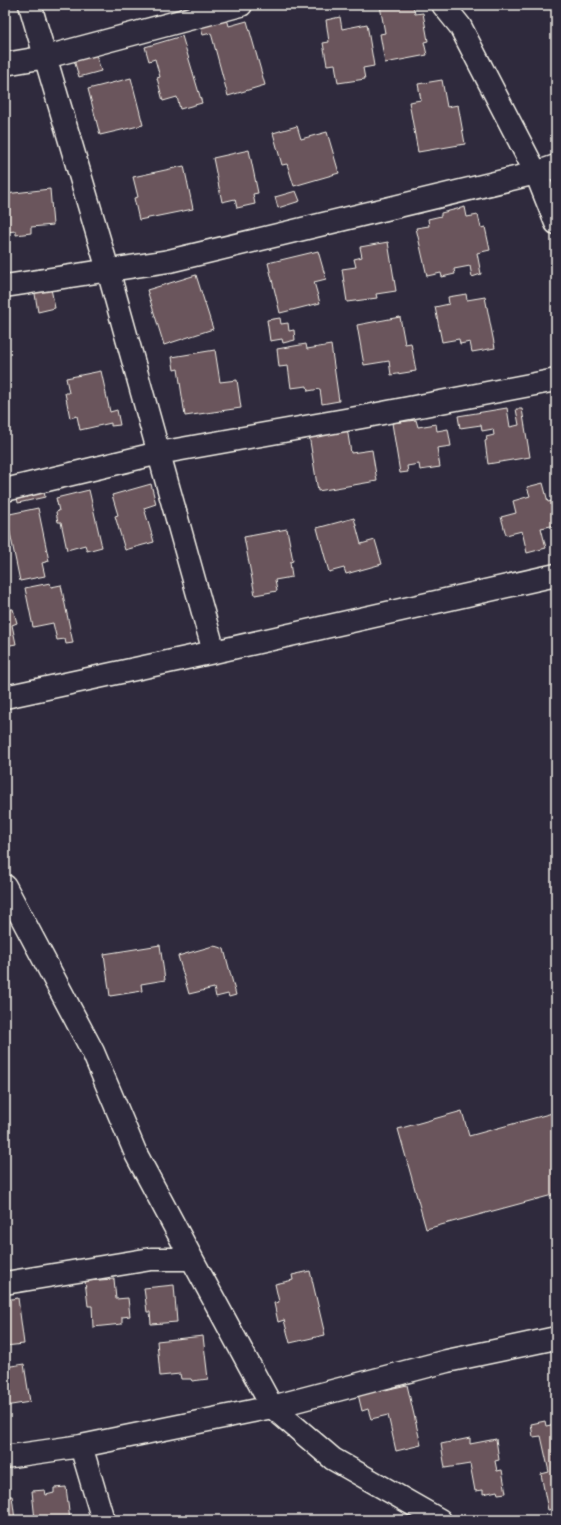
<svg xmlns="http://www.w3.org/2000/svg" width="561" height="1525" font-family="'Gochi Hand',sans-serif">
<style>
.building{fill:#6b545b;stroke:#f4f1e8}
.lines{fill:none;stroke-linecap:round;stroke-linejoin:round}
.minor-casing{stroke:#f4f1e8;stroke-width:25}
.minor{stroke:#2f2a3d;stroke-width:22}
</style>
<rect width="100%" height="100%" fill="#2f2a3d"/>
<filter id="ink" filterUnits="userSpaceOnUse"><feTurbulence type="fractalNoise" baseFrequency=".025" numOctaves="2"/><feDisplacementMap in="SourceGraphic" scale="8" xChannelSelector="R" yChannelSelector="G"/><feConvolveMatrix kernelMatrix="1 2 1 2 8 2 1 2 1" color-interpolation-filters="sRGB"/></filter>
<g filter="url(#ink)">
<path class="building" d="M387,5H413L415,14L423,13L428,41L424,42L427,55L385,63L380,34L385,33L380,6Z
M226,15L229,26L247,21L265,85L228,96L211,33L203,35L199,22Z
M340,17L342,29L367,24L374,66L363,68L365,79L338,83L335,64L327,65L323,43L329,42L326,20Z
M182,36L202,103L180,109L177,97L163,101L157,78L160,77L155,59L149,61L145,47Z
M96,54L101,71L79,77L74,60Z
M131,78L143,125L100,135L88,89Z
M442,80L447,107L458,105L465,144L418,152L409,102L421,100L418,84Z
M297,126L301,139L327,132L339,173L294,186L287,164L282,165L273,133Z
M249,150L258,193L253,194L255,204L237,208L235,199L222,202L213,158Z
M184,166L193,209L139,220L134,198L138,197L133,177Z
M50,189L53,225L31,227V233L16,235V231L5,232V194Z
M296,191L300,201L278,208L275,197Z
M465,207L467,217L478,215L481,228L485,227L490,250L477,253L481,274L472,277L470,266L454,269L455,274L442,277L441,273L427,276L416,228L429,226L428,219L441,216V213Z
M388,242L396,291L376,294L377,298L347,302L342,269L356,267L354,259L362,257L360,247Z
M318,251L326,279L314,282L320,303L280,313L268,263Z
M196,275L213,329L164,345L147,290Z
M50,284L55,308L38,312L34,288Z
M466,294L467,300L485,297L495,348L472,352L470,342L460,344L459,339L442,342L435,307L449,304L448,297Z
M400,317L405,344L411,343L416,371L391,375L389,361L364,365L357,325Z
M280,318L281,324L288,323L289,331L294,330L295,340L283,343L282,339L270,341L267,320Z
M306,344L307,349L331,345L339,401L322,404L320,389L308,391L307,386L291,388L288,366L279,367L277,349Z
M215,350L220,382L237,380L241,408L185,416L178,369L174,370L172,357Z
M101,371L110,412L117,410L120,425L111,426V423L80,430L77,416L70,418L65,393H69L66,378Z
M507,408L510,427L519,425L516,409H522L530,457L488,464L485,441L487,440L486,437L494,435L493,429L482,431L481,425L460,428L458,416Z
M416,420L418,427L436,424L437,431L448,429L451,446L437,448L440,467L420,470L419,464L407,466L408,472L400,473L392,423Z
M347,428L351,453L372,450L377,481L318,491L309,435Z
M543,483L548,502L556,500V525L541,528L546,548L527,553L522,531L506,535L501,517L516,513L513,501L530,496L527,487Z
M43,484L45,497L18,503L16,490Z
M151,484L156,504L144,508L154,542L125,550L115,516L118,515L112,495Z
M89,490L102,547L87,551L85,545L67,550L61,522H58L56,512L59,511L56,498Z
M38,508L49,561L42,563L45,576L20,581L9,528L5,529V515Z
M354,518L361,544L375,540L382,564L346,574L344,568L329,572L317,528Z
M287,529L293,561L290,562L292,577L275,580L277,591L255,595L244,537Z
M50,583L51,587L61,585L73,643L66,644L65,639L57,640L53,623L33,627L25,588Z
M5,596L8,609H13L17,623L12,625L16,644L5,646Z
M160,945L165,980L141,984L142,991L110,996L104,954Z
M213,946L219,947L224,949L236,995L229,997L228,994L216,997L214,988L189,994L178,956Z
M462,1111L469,1136L556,1112V1194L426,1229L398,1129Z
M310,1271L325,1335L290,1343L284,1320L278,1322L274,1303L279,1302L275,1284L293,1280L292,1275Z
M114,1279L116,1299L128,1298L130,1316L122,1317V1324L93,1327L92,1306H88L85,1281Z
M174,1285L177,1322L151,1324L150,1312H147L144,1288Z
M18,1298L24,1344L5,1346V1300Z
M203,1336L208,1379L192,1381L191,1379H181L180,1374L160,1376L157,1341Z
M24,1364L30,1402L5,1406V1367Z
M383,1384L385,1390L407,1385L421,1445L396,1451L388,1415L371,1419L368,1409L362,1411L357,1390Z
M545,1421L546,1426L556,1424V1508L548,1510L541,1474L549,1472L541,1436L533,1437L531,1424Z
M470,1438V1444L496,1439L499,1460L495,1461L497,1471L502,1470L506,1493L498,1494L497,1491L483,1494V1490L475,1491L470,1464L445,1468L441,1444Z
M66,1487L70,1520H35L32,1491L45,1490L46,1495L54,1493V1488Z
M5,1496H12L15,1520H5Z"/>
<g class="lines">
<defs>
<path id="minor" d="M30,5L108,270L214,652
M443,5L460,26L536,173L556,223
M5,64L46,57L241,5
M5,286L169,261L536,173L556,166
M5,490L159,453L362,417L556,380
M5,697L214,652L556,575
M5,886L93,1052L136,1154L192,1259
M5,1283L151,1259H192L272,1407L333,1459L440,1520
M81,1446L103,1520
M5,1457L81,1446L272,1407L447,1361L556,1338"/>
</defs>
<use href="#minor" class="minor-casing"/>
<use href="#minor" class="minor"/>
</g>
</g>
<rect width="561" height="1525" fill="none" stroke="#2f2a3d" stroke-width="20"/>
<rect x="10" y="10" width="541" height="1505" fill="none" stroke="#f4f1e8" stroke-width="1.5" filter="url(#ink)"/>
</svg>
